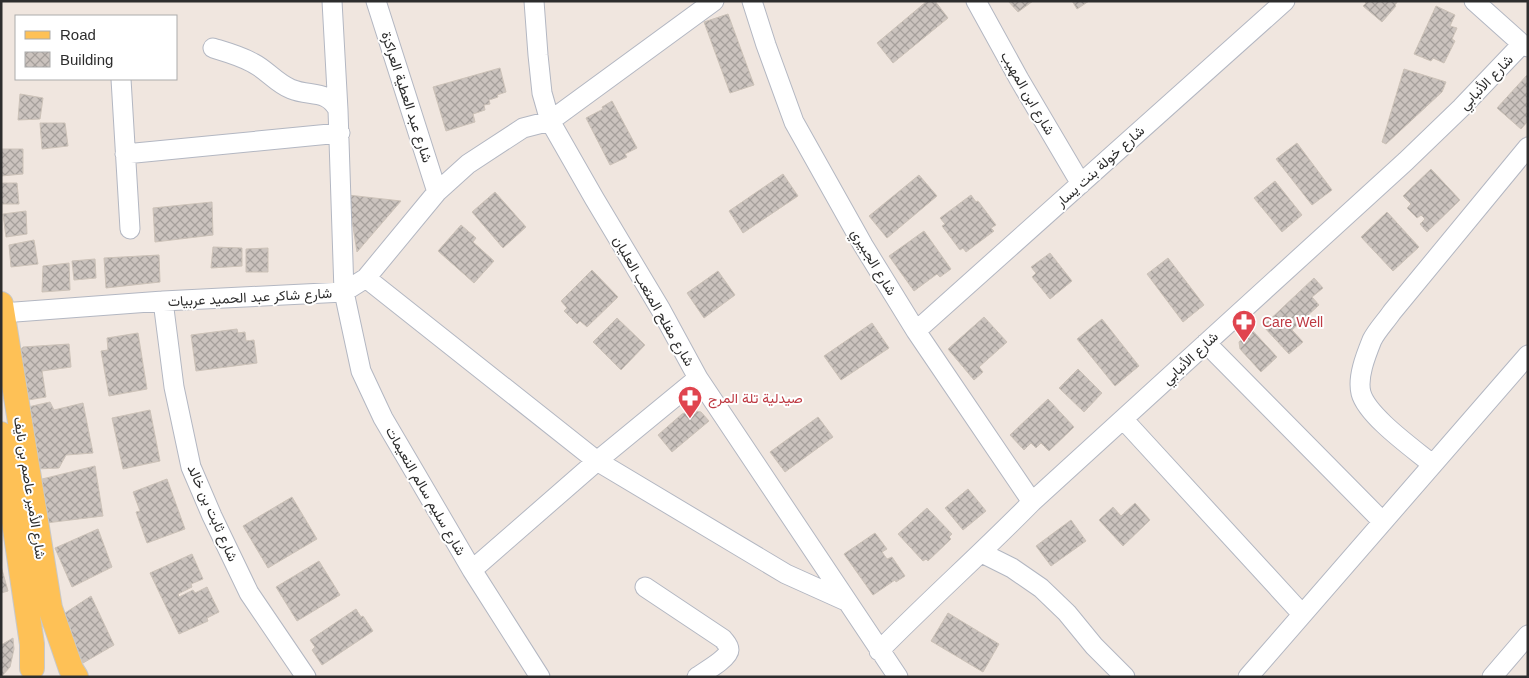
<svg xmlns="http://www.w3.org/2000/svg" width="1529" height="678" font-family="Arial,Vazirmatn,sans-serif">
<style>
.building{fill:url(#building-cross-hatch);stroke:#ccc2b8}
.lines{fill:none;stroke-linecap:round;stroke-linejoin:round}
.minor-casing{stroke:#b3b7c2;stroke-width:21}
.major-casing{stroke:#c8c8c8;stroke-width:26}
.minor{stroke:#fff;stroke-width:19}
.major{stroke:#fec156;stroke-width:24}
.labels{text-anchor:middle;stroke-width:4;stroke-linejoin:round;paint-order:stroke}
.street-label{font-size:14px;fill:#2d2d2d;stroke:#fff}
.health-label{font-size:14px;fill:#be3a42;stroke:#fff;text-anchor:start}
</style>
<defs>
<pattern id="building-cross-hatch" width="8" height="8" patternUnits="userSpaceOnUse" patternTransform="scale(1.25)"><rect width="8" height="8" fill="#cbc3be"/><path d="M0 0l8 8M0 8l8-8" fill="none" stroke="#a59f9b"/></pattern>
</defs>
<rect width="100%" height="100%" fill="#f0e6df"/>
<path class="building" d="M927,1H935L948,18L893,63L877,43Z
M1008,1H1033L1018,12Z
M1072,1H1089L1077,9Z
M1364,1H1398L1395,5L1396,6L1382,22L1363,6L1366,3Z
M1436,6L1455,15L1450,26L1457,28L1452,39L1455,41L1444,63L1433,58L1431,61L1414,54Z
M728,14L754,85L730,93L704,22Z
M500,68L506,92L497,95L498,97L489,100L490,104L484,105L485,110L473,114L475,122L446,131L433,87Z
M1404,69L1446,82L1442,92L1386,144L1382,142Z
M1528,74V121L1521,129L1497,108Z
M20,94L43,98L40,119L18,120Z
M612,101L637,148L625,154L627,157L610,165L586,118L603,109L602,107Z
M40,123H65L68,146L42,149Z
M1297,143L1332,190L1312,205L1276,159Z
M1,149H23V174L1,176Z
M1431,169L1460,200L1427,232L1420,224L1425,219L1421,215L1417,218L1407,208L1411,204L1403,196Z
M783,174L798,196L743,233L729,211Z
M919,175L937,196L887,238L869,216Z
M1275,181L1302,215L1282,232L1254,198Z
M1,183H17L19,204H1Z
M495,192L526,227L503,248L472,212Z
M348,195L401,201L357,252Z
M971,195L976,202L978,201L996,225L991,228L994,231L966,252L963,248L960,250L942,226L945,224L940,218Z
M212,202L213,235L155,242L153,208Z
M26,211L27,234L6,237L3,214Z
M1387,212L1419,247L1393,271L1361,237Z
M461,225L476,238L473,242L494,261L474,283L438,251Z
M924,231L951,269L940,277L937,274L914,291L889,256Z
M34,240L38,264L11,267L9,245Z
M213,247L242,248V266L211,268Z
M268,248V272H246V249Z
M1050,253L1072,281L1050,299L1032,277L1036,273L1031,267Z
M159,255L160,282L106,288L104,258Z
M1168,258L1204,305L1183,322L1147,274Z
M95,259L96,278L74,280L72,261Z
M69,263L70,290L42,292L43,266Z
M592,270L618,297L587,327L580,321L577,324L564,311L567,308L561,301Z
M718,271L735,295L704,318L687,293Z
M1314,278L1323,288L1312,297L1319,305L1292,330L1303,342L1289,354L1263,326Z
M984,317L1007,342L979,367L983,372L974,380L948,349Z
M617,318L645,345L621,370L593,342Z
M1102,319L1139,366L1115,386L1077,339Z
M872,323L889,348L841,380L824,356Z
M237,329L238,333L245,332L246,341L254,340L257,363L196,371L191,335Z
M1251,329L1277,357L1261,372L1240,349L1239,342Z
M138,333L147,389L109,396L101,351L108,350L107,338Z
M69,344L71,367L42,371L46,397L22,401L15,356L23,347Z
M1078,369L1102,393L1084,412L1059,388Z
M1048,399L1074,427L1049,451L1041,443L1036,448L1031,443L1024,450L1010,435Z
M50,402L54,410L83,403L93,453L66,455L59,468L36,469L28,407Z
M150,410L160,461L123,469L112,418Z
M691,410L701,412L709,421L672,452L658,435L682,414Z
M818,417L833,437L785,472L770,452Z
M95,466L103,516L46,523L38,480Z
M167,479L185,529L147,543L136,512L140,511L133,492Z
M968,489L986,511L963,530L945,508Z
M292,497L317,539L268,568L243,526Z
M1135,503L1150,520L1123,546L1099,520L1113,507L1121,516Z
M927,508L952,534L949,537L951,539L928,561L926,559L923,561L898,534Z
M1071,520L1086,541L1051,566L1036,546Z
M98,529L112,567L72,587L55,548Z
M875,533L887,549L882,552L887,559L892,557L905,576L896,582L895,580L873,595L844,554Z
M192,554L203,579L191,584L192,587L178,594L179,597L193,590L195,593L207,587L219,612L207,618L208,621L179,634L150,573Z
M319,561L340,595L297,621L276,587Z
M1,566L8,591L1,593Z
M91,596L114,645L83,663L62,615Z
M356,609L361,617L363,616L373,631L322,665L312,650L315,647L310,640Z
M948,613L999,644L983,672L931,641Z
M13,638L14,649L10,667L1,677V645Z"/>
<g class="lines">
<defs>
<path id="minor" d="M332,1L338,110
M376,1L437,192
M534,1L538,55L542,93L550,121L594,198L661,310L698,378L898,677
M752,1L766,45L794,122L863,245L916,331L1032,502
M976,1L1019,79L1081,184
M1474,1L1522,44L1528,47
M213,48C226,52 241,56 253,63C267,70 276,83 291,89C310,97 327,89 338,110L344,292L361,371L383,418L410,464L472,570L540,677
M121,79L130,229
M125,154L340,133
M366,278L597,461L786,574L846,601
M163,301L174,387L191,467L212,516L249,593L306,677
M2,313L163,301L344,292L366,278L437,192L468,164L523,128L550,121L714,1
M916,331L1285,1
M1206,343L1382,521
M1123,419L1302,614
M1432,464C1414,449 1367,416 1361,393C1357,377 1366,355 1372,340C1377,330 1386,321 1392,312L1528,147
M982,553L1012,568L1041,588L1067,613L1094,646L1125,677
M472,570L597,461L698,378
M645,587L723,639C725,642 729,645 729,650C729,658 704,672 697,677
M879,651C929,600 982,553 1032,502L1406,161L1461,108L1522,44
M1248,677L1528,355
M1492,677L1528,635"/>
<path id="major" d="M1,304L50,608L71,669L76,677
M1,434L32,644V668"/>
</defs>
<use href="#minor" class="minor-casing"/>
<use href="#major" class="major-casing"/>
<use href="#minor" class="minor"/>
<use href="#major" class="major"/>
</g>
<defs>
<symbol id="pharmacy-pin" viewBox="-11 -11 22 30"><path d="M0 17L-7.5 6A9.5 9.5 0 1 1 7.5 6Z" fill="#e0444e" stroke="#fff"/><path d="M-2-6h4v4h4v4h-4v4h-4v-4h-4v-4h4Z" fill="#fff"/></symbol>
</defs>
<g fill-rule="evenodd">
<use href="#pharmacy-pin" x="1230" y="308" width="28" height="38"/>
<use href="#pharmacy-pin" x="676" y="384" width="28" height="38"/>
</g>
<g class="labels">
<g class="street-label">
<text transform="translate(1486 82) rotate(-46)" y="5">شارع الأنبابي</text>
<text transform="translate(1028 93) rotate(60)" y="5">شارع ابن المهيب</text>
<text transform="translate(407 97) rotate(72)" y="5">شارع عبد العطية العراكزة</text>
<text transform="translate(1100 166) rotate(-42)" y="5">شارع خولة بنت يسار</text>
<text transform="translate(874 262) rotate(59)" y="5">شارع الجبيري</text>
<text transform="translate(250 297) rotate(-3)" y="5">شارع شاكر عبد الحميد عربيات</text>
<text transform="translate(654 301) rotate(60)" y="5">شارع مفلح المتعب العليان</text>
<text transform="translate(1190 358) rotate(-43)" y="5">شارع الأنبابي</text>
<text transform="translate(30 488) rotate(81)" y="5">شارع الأمير عاصم بن نايف</text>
<text transform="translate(426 491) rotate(60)" y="5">شارع سليم سالم النعيمات</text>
<text transform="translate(213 513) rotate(66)" y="5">شارع ثابت بن خالد</text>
</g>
<g class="health-label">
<text x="1262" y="327">Care Well</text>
<text x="708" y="403">صيدلية تلة المرج</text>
</g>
</g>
<rect width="1529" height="678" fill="none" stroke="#2d2d2d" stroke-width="5"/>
<rect x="15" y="15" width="162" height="65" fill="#ffffff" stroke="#ababab"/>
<rect x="25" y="31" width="25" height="8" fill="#fec156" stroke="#ababab"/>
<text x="60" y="40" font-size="15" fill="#2d2d2d">Road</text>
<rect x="25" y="52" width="25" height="15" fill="url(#building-cross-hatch)" stroke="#ababab"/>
<text x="60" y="65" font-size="15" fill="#2d2d2d">Building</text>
</svg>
